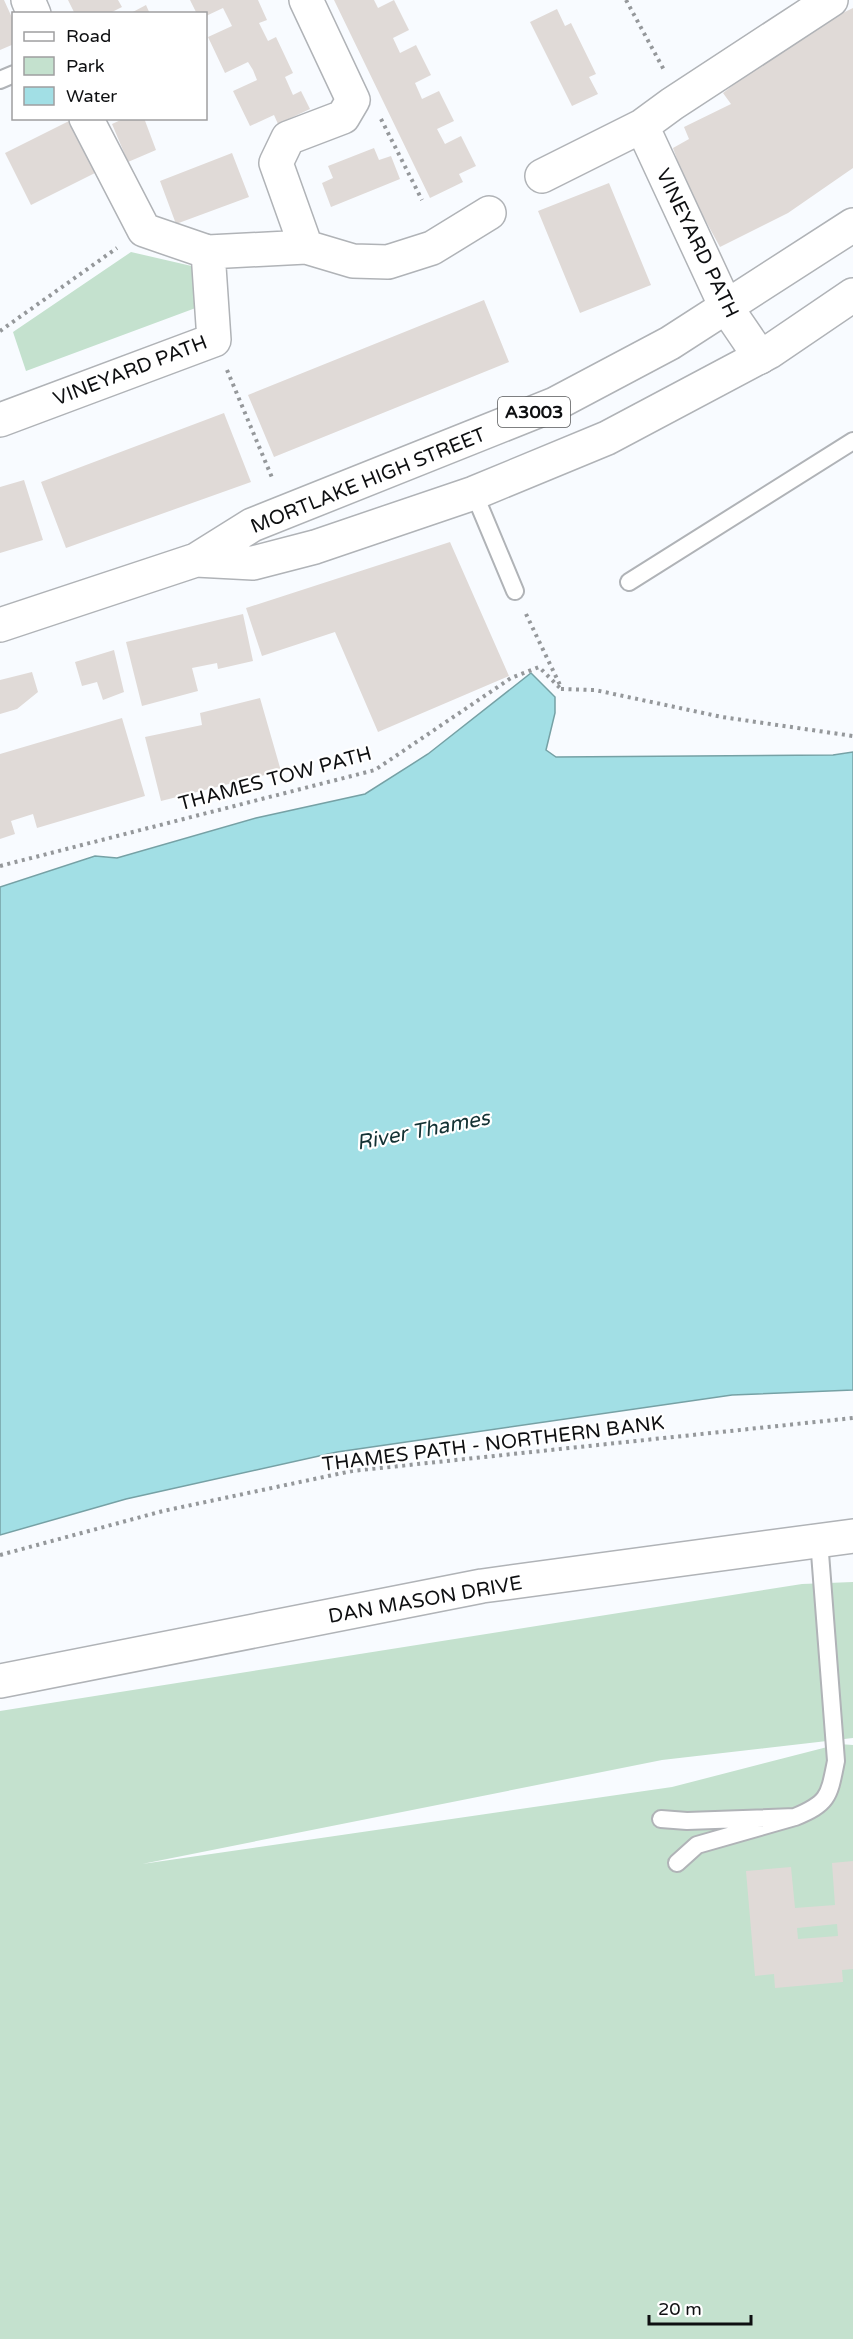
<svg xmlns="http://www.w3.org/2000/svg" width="853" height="2339" font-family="'Varela Round',sans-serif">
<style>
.green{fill:#c4e1ce}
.water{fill:#a2dfe5;stroke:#76a1a5;stroke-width:1.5}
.building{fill:#e0dad7;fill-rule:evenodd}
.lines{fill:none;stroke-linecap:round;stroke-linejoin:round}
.service-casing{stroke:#b0b3b7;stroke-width:20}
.minor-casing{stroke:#b0b3b7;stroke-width:36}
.primary-casing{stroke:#b0b3b7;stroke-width:36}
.path{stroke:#95989b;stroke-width:4;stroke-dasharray:3 4.5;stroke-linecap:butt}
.service{stroke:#fff;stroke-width:16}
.minor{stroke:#fff;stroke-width:33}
.primary{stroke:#fff;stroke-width:33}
.labels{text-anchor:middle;stroke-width:4.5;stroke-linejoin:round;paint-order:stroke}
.shield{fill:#fff;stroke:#565758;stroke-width:1.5}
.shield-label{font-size:18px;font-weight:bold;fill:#0e0f11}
.street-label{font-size:20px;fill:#0e0f11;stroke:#fff}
.water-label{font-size:21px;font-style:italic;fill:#133234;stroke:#fff}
</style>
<rect width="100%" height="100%" fill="#f8fbff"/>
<path class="green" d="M131,252L196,267L201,306L26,371L13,332Z
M853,1582V1738L662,1760L142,1864L672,1787L839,1744L853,1745V2339H0V1711L802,1584Z"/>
<path class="water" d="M531,673L555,697V713L546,750L556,757L833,755L853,752V1390L732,1395L337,1452L126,1499L0,1535V887L95,856L117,858L256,818L365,794L428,754Z"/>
<path class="building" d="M0,0H4L14,22V44L0,50Z
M68,0H118L122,7L108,14H75Z
M190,0H258L267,20L259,23L268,41L276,37L293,73L285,77L293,95L301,91L310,109L278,124L274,115L250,126L233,91L257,80L253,70L248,62L225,73L208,37L232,26L223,8L206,16V14H197Z
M334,0H374L378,8L394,0L409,30L393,38L400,53L416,45L431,75L415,83L422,99L439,91L454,121L437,129L445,144L461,136L476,166L459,174L463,182L430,198Z
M146,5L150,14H129Z
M853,8V168L788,213L720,247L686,185L673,148L689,139L684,127L731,104L723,93L760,64L824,22Z
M557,9L565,26L571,23L596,74L589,77L598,94L572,106L530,22Z
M125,118H144L156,150L128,162L112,124Z
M71,120L97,172L31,205L5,153Z
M374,148L379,160L391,156L400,179L331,207L322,183L333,178L328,166Z
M232,153L249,197L176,224L160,181Z
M609,183L651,285L580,313L538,211Z
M484,300L509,362L274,457L248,395Z
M224,413L251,482L66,548L41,482Z
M24,480L43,540L0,553V487Z
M450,542L509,676L378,732L335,632L262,656L246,608Z
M243,614L253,661L218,669L217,663L192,668L198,691L142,706L126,642Z
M114,650L124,692L103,700L97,682L82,686L75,662Z
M32,672L38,692L17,709L0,714V680Z
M260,698L281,771L161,801L145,737L202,725L200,713Z
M122,718L145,796L37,828L33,814L11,821L15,834L0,839V754Z
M853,1861V1969L842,1970L843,1982L775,1988L774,1974L755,1976L746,1871L791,1867L795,1908L835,1905L832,1863ZM837,1924L838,1936L798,1939L797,1928Z"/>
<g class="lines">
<defs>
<path id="service" d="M0,80L14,74
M474,493L515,591
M629,582L853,441
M795,1817C829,1803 829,1796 836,1761L819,1540
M661,1819L687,1821L795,1817L697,1845L677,1863"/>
<path id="minor" d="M28,0L34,14
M86,118L144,230L208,252L306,247L353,261L388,262L432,248L489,213
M642,126L726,307L760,357
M542,176L642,126L672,104L831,0
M306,247L276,163L288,138L343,117L353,100L306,0
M0,420L214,340L208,252
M0,1681L482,1586L853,1536"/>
<path id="primary" d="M196,560L253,563L315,547L474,493L607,438L769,352L853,295
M0,625L196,560L252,525L555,404L670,343L853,225"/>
</defs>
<use href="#service" class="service-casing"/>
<use href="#minor" class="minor-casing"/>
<use href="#primary" class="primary-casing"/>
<path class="path" d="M626,0L664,70
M381,119L422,200
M0,331L117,248
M227,370L273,480
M526,614L560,685
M561,689L595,690L722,717L853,736
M0,866L375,770L511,678L539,667L561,689
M0,1555L163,1511L352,1471L853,1418"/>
<use href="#service" class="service"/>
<use href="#minor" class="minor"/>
<use href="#primary" class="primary"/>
</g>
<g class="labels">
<rect class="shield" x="498" y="397" width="72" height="30" rx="4.5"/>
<g class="shield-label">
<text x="534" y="418">A3003</text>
</g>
<g class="street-label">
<text transform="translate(698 243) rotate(64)" y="7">VINEYARD PATH</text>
<text transform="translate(130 370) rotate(-21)" y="7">VINEYARD PATH</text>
<text transform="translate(368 480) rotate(-22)" y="7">MORTLAKE HIGH STREET</text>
<text transform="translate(275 778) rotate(-15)" y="7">THAMES TOW PATH</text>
<text transform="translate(493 1443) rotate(-7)" y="7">THAMES PATH - NORTHERN BANK</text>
<text transform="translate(425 1599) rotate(-10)" y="7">DAN MASON DRIVE</text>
</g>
<g class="water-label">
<text transform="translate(423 1130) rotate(-11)" y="7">River Thames</text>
</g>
</g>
<rect x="12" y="12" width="195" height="108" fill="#ffffff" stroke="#9f9fa0" stroke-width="1.5"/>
<rect x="24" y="32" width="30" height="9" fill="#ffffff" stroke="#9f9fa0" stroke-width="1.5"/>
<text x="66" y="42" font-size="18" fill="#0e0f11">Road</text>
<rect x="24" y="57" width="30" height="18" fill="#c4e1ce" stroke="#9f9fa0" stroke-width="1.5"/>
<text x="66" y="72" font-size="18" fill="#0e0f11">Park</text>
<rect x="24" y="87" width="30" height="18" fill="#a2dfe5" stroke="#9f9fa0" stroke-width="1.5"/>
<text x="66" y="102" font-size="18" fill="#0e0f11">Water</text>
<path d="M649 2315v9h102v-9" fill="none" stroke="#0e0f11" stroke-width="3"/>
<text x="658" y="2315" font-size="18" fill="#0e0f11" stroke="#ffffff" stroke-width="4.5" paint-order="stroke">20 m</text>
</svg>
